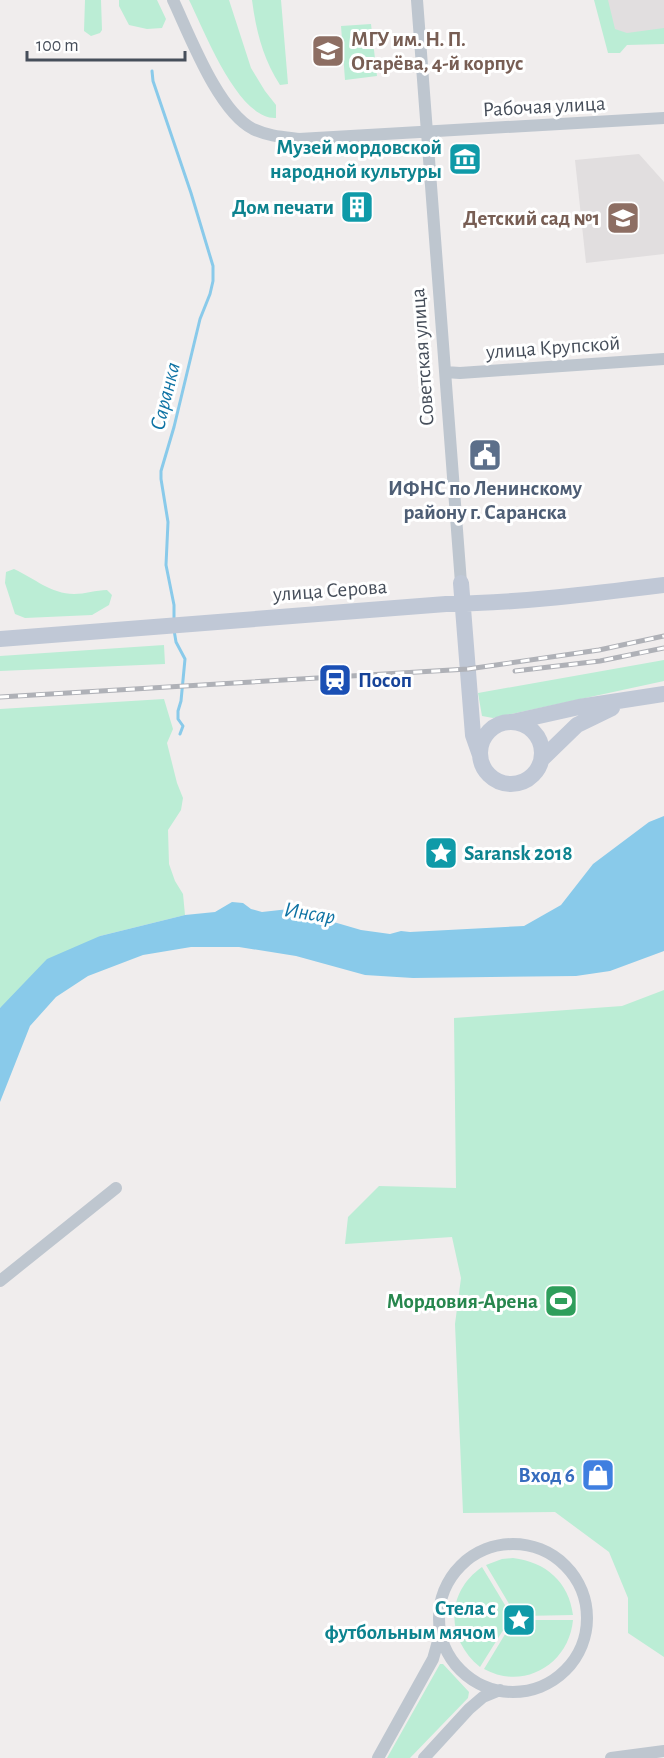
<svg xmlns="http://www.w3.org/2000/svg" width="664" height="1758" font-family="'Alegreya Sans',sans-serif">
<style>
.education{fill:#e1dedf}
.green{fill:#bbedd5}
.water{fill:#89caea}
.lines{fill:none;stroke-linecap:round;stroke-linejoin:round}
.stream{stroke:#89caea;stroke-width:3}
.street{stroke:#bec6cf;stroke-width:12}
.secondary{stroke:#c0c8d6;stroke-width:16}
.rail-casing{stroke:#afb1b7;stroke-width:5}
.rail{stroke:#fff;stroke-width:3;stroke-dasharray:9;stroke-linecap:butt}
.labels{text-anchor:middle;stroke-width:6;stroke-linejoin:round;paint-order:stroke}
.education-label{font-size:21px;font-weight:bold;fill:#785e54;stroke:#fff;text-anchor:start}
.street-label{font-size:21px;fill:#464e5a;stroke:#fff}
.culture-label{font-size:21px;font-weight:bold;fill:#0d838f;stroke:#fff;text-anchor:end}
.service-label{font-size:21px;font-weight:bold;fill:#4e5e75;stroke:#fff}
.transit-label{font-size:21px;font-weight:bold;fill:#164399;stroke:#fff;text-anchor:start}
.leisure-label{font-size:21px;font-weight:bold;fill:#27864d;stroke:#fff;text-anchor:end}
.shop-label{font-size:21px;font-weight:bold;fill:#366cbe;stroke:#fff;text-anchor:end}
.water-label{font-size:22px;font-style:italic;fill:#0f73a4;stroke:#fff}
</style>
<rect width="100%" height="100%" fill="#f0eded"/>
<path class="education" d="M606,0H664V34L609,39Z
M639,154L664,182V254L586,263L575,160Z"/>
<path class="green" d="M85,0H101L102,30L100,33L91,36L84,31Z
M119,0H157L166,19L162,28L147,29L129,25L119,6Z
M189,0H229L251,68L265,91L276,105V118C238,120 204,30 189,0Z
M252,0H281L288,84L280,85C263,59 256,31 252,0Z
M594,0H608L615,29L627,33L664,28V44L627,45L620,53H608Z
M371,24L377,76L345,80L341,26Z
M14,569C34,578 51,594 74,594C85,594 96,590 107,590L112,595L109,605L92,615L25,618L15,614L5,583L6,572Z
M164,645L165,664L0,671V656Z
M664,660V681L493,718L482,716L478,693Z
M164,699L173,729L167,743L177,783L183,798L181,810L168,830L169,864L175,881L183,894L185,915L100,936L0,1008V709Z
M664,990V1657L628,1633V1598L609,1552L555,1512L463,1513L455,1324L461,1278L452,1237L345,1244L348,1217L379,1186L456,1188L454,1018L622,1006Z
M513,1558C546,1562 569,1582 573,1615L522,1616L519,1610L512,1609L486,1565L502,1559Z
M482,1567L508,1610L504,1616L507,1624L480,1667C446,1639 445,1593 482,1567Z
M522,1620H573C569,1664 524,1691 484,1669L510,1626H519Z
M440,1664H443L469,1692L468,1698L410,1758H387Z"/>
<path class="water" d="M664,816V951L610,971L576,976L413,978L365,975L296,956L239,947H191L143,955L88,976L56,997L30,1026L0,1102V1008L47,959L100,936L185,915L215,912L232,902L243,903L251,909L262,912L289,909L361,930L390,934L401,931L410,932L524,926L561,905L593,864L649,822Z"/>
<g class="lines">
<path class="stream" d="M152,71L153,81L191,193L213,266V281L210,294L200,319L174,427L161,471V479L168,522L166,565L174,605V621
M174,630L176,642L185,659L181,701L178,711V719L183,726L180,734"/>
<path class="street" d="M173,0C190,36 218,111 253,129C268,136 283,137 299,139L664,118
M417,0L461,583
M445,372L460,373L664,359
M0,1281L116,1188
M439 1618a74 74 0 1 1 148 0a74 74 0 1 1-148 0Z
M378,1758L433,1659L440,1634
M424,1758L469,1709L483,1697L500,1690
M611,1758L664,1751"/>
<path class="secondary" d="M461,583L473,735L480,755
M0,639L446,604C519,603 592,594 664,585
M512,722L579,707L664,694
M480 753a31 31 0 1 1 62 0a31 31 0 1 1-62 0Z
M542,759L577,725L612,708"/>
<defs>
<path id="rail" d="M515,671L600,661L664,648
M0,697L468,669L599,650L664,636"/>
</defs>
<use href="#rail" class="rail-casing"/>
<use href="#rail" class="rail"/>
</g>
<defs>
<symbol id="university-square" viewBox="-11 -11 22 22"><rect x="-9" y="-9" width="18" height="18" rx="4" fill="#8d6e63" stroke="#fff"/><path d="M0-5L7-2L0 1L-7-2ZM-4 1L0 2.5L4 1V4Q0 6-4 4Z" fill="#fff"/></symbol>
<symbol id="museum-square" viewBox="-11 -11 22 22"><rect x="-9" y="-9" width="18" height="18" rx="4" fill="#0f9aa8" stroke="#fff"/><path d="M0-6L6-3V-2H-6V-3ZM-5-1h2V3h-2ZM-1-1h2V3h-2ZM3-1h2V3H3ZM-6 4H6V6H-6Z" fill="#fff"/></symbol>
<symbol id="building-square" viewBox="-11 -11 22 22"><rect x="-9" y="-9" width="18" height="18" rx="4" fill="#0f9aa8" stroke="#fff"/><path d="M-4-6H4V6H1V3H-1V6H-4ZM-2.5-4.3h1.7v1.8h-1.7ZM.8-4.3h1.7v1.8H.8ZM-2.5-1h1.7V.8h-1.7ZM.8-1h1.7V.8H.8Z" fill="#fff"/></symbol>
<symbol id="school-square" viewBox="-11 -11 22 22"><rect x="-9" y="-9" width="18" height="18" rx="4" fill="#8d6e63" stroke="#fff"/><path d="M0-5L7-2L0 1L-7-2ZM-4 1L0 2.5L4 1V4Q0 6-4 4Z" fill="#fff"/></symbol>
<symbol id="civic-square" viewBox="-11 -11 22 22"><rect x="-9" y="-9" width="18" height="18" rx="4" fill="#5c6f8a" stroke="#fff"/><path d="M-.6-6.5H3V-4.5H.6V-3L4-1V1h2V6H-6V1h2V-1L-.6-3ZM-1.2 2.5V6h2.4V2.5Z" fill="#fff"/></symbol>
<symbol id="station-square" viewBox="-11 -11 22 22"><rect x="-9" y="-9" width="18" height="18" rx="4" fill="#1a4fb4" stroke="#fff"/><path d="M-3-6H3Q5-6 5-4V2Q5 4 3 4L4.5 6H3L1.5 4h-3L-3 6H-4.5L-3 4Q-5 4-5 2V-4Q-5-6-3-6ZM-3.5-4v3h7v-3ZM-3.5 1v1.5H-2V1ZM2 1v1.5H3.5V1Z" fill="#fff"/></symbol>
<symbol id="sight-square" viewBox="-11 -11 22 22"><rect x="-9" y="-9" width="18" height="18" rx="4" fill="#0f9aa8" stroke="#fff"/><path d="M0-6L1.8-2.2L6-1.7L2.9 1.2L3.7 5.4L0 3.3L-3.7 5.4L-2.9 1.2L-6-1.7L-1.8-2.2Z" fill="#fff"/></symbol>
<symbol id="stadium-square" viewBox="-11 -11 22 22"><rect x="-9" y="-9" width="18" height="18" rx="4" fill="#2e9e5b" stroke="#fff"/><path d="M0-5a6.5 5 0 1 0 0 10a6.5 5 0 1 0 0-10ZM-3.5-1.8h7v3.6h-7Z" fill="#fff"/></symbol>
<symbol id="shop-square" viewBox="-11 -11 22 22"><rect x="-9" y="-9" width="18" height="18" rx="4" fill="#3f7fe0" stroke="#fff"/><path d="M-5-2.5h2.3a2.7 3.5 0 0 1 5.4 0H5L5.5 6h-11ZM-1.5-2.5h3a1.5 2.3 0 0 0-3 0Z" fill="#fff"/></symbol>
</defs>
<g fill-rule="evenodd">
<use href="#university-square" x="309" y="32" width="38" height="38"/>
<use href="#museum-square" x="446" y="140" width="38" height="38"/>
<use href="#building-square" x="338" y="188" width="38" height="38"/>
<use href="#school-square" x="604" y="199" width="38" height="38"/>
<use href="#civic-square" x="466" y="436" width="38" height="38"/>
<use href="#station-square" x="316" y="661" width="38" height="38"/>
<use href="#sight-square" x="422" y="834" width="38" height="38"/>
<use href="#stadium-square" x="542" y="1282" width="38" height="38"/>
<use href="#shop-square" x="579" y="1456" width="38" height="38"/>
<use href="#sight-square" x="500" y="1601" width="38" height="38"/>
</g>
<g class="labels">
<g class="education-label">
<text x="351" y="46">МГУ им. Н. П.<tspan x="351" dy="24">Огарёва, 4-й корпус</tspan></text>
<text x="600" y="225" text-anchor="end">Детский сад №1</text>
</g>
<g class="street-label">
<text transform="translate(544 106) rotate(-3)" y="7">Рабочая улица</text>
<text transform="translate(553 347) rotate(-4)" y="7">улица Крупской</text>
<text transform="translate(422 357) rotate(-94)" y="7">Советская улица</text>
<text transform="translate(330 590) rotate(-4)" y="7">улица Серова</text>
</g>
<g class="culture-label">
<text x="442" y="154">Музей мордовской<tspan x="442" dy="24">народной культуры</tspan></text>
<text x="334" y="214">Дом печати</text>
<text x="464" y="860" text-anchor="start">Saransk 2018</text>
<text x="496" y="1615">Стела с<tspan x="496" dy="24">футбольным мячом</tspan></text>
</g>
<g class="service-label">
<text x="485" y="495">ИФНС по Ленинскому<tspan x="485" dy="24">району г. Саранска</tspan></text>
</g>
<g class="transit-label">
<text x="358" y="687">Посоп</text>
</g>
<g class="leisure-label">
<text x="538" y="1308">Мордовия-Арена</text>
</g>
<g class="shop-label">
<text x="575" y="1482">Вход 6</text>
</g>
<g class="water-label">
<text transform="translate(164 396) rotate(-76)" y="8">Саранка</text>
<text transform="translate(310 912) rotate(9)" y="8">Инсар</text>
</g>
</g>
<path d="M27 51v9h158v-9" fill="none" stroke="#464e5a" stroke-width="3"/>
<text x="36" y="51" font-size="18" fill="#464e5a" stroke="#ffffff" stroke-width="4.5" paint-order="stroke">100 m</text>
</svg>
